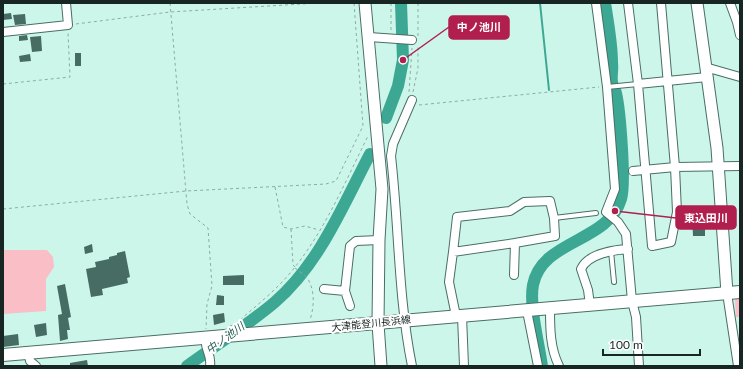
<svg xmlns="http://www.w3.org/2000/svg" width="743" height="369" font-family="Lato,'Noto Sans JP',sans-serif">
<style>
.green{fill:#fabec7}
.lines{fill:none;stroke-linecap:round;stroke-linejoin:round}
.stream{stroke:#3ca893;stroke-width:2}
.river{stroke:#3ca893;stroke-width:12}
.building{fill:#476c63}
.lane-casing{stroke:#4a6e65;stroke-width:6}
.street-casing{stroke:#4a6e65;stroke-width:10}
.secondary-casing{stroke:#4a6e65;stroke-width:13}
.primary-casing{stroke:#4a6e65;stroke-width:14}
.path{stroke:#8caca3;stroke-width:1;stroke-dasharray:3 3;stroke-linecap:butt}
.lane{stroke:#fff;stroke-width:4}
.street{stroke:#fff;stroke-width:8}
.secondary{stroke:#fff;stroke-width:11}
.primary{stroke:#fff;stroke-width:12}
.labels{text-anchor:middle;stroke-width:4;stroke-linejoin:round;paint-order:stroke}
.street-label{font-size:10px;fill:#172622;stroke:#fff}
.water-label{font-size:11px;font-style:italic;fill:#225c50;stroke:#fff}
.leader{fill:none;stroke:#b11f4e;stroke-width:1.5}
.callout-dot{fill:#b11f4e;stroke:#fff;stroke-width:1.5}
.callout{fill:#b11f4e;stroke:#b11f4e;stroke-width:1.5}
.callout-label{font-size:11px;text-anchor:middle;font-weight:bold;fill:#fff}
</style>
<rect width="100%" height="100%" fill="#cdf6eb"/>
<path class="green" d="M3,250H47L53,257L54,267L46,279V311L3,314Z
M736,299H740V317H736L735,300Z"/>
<g class="lines">
<path class="stream" d="M540,3L549,90"/>
<path class="river" d="M386,118L398,86L403,60L401,3
M187,366C216,345 248,325 275,302C320,263 343,205 370,154
M542,366C539,344 529,306 533,285C542,239 608,243 621,199C626,184 620,110 616,93C615,89 612,85 612,82C611,76 613,69 612,63C612,43 608,23 605,3"/>
</g>
<path class="building" d="M11,13L12,19L3,20V14Z
M25,14L26,24L15,25L13,15Z
M27,35L28,40L19,41V36Z
M41,36L42,51L32,52L30,37Z
M75,53H81V66H75Z
M30,54L31,61L20,62L19,56Z
M708,215L709,225H705V236H693L692,216Z
M92,244L93,252L85,254L84,247Z
M125,251L130,277L127,278L128,283L102,289L103,295L91,297L86,269L96,267L95,262L109,259V257L117,255V253Z
M244,275V285H223V276Z
M65,284L71,317L68,318L70,330H67L68,339L60,341L58,315L62,314L57,286Z
M217,295L224,296V305H216Z
M224,313L225,322L214,325L213,315Z
M46,323L47,335L36,337L34,325Z
M18,334L19,345L3,347V336Z
M87,360L88,366H70V363Z"/>
<g class="lines">
<defs>
<path id="lane" d="M607,87L638,84
M554,218L596,213
M611,251L614,282"/>
<path id="street" d="M596,3L607,87L615,189L606,212L618,222L626,234L632,301L636,317L639,366
M628,3L638,84L652,246L671,242L677,212L675,167L661,3
M730,3L737,22
M740,22H737L740,35
M3,32L68,25L66,3
M369,37L412,40
M705,67L740,77
M638,84L707,77
M412,100L393,144L391,156C399,226 398,297 412,366
M633,171L675,167L740,166
M453,252L457,217L510,211L524,202L550,201L554,218L555,236L515,243
M324,289L345,291
M727,293L738,366
M590,305L588,290L581,269C588,254 613,250 628,249
M350,306L345,291L350,246L356,241L379,240
M550,308C550,328 550,348 559,366
M527,311L538,366
M456,316L449,282L453,252L515,243L514,275
M462,316L464,366
M206,339C204,349 212,354 210,366
M28,352L30,361L36,366"/>
<path id="secondary" d="M365,3L382,189L379,240L378,324L381,366
M697,3L717,148L727,293"/>
<path id="primary" d="M3,355L740,292"/>
</defs>
<use href="#lane" class="lane-casing"/>
<use href="#street" class="street-casing"/>
<use href="#secondary" class="secondary-casing"/>
<use href="#primary" class="primary-casing"/>
<path class="path" d="M170,3L187,204L190,214L208,228L212,286L207,304L206,329
M391,3V30
M76,24L170,12L318,3
M418,36V3
M3,84L70,77L68,33
M409,92L412,48
M413,92L418,68V46
M419,105L599,87
M275,187L283,227L291,229L305,226L319,230
M3,209L186,191L326,184L336,181L363,126L354,3
M291,229L293,265L295,267
M295,268C300,272 307,276 309,281C315,293 314,307 310,320
M230,326L235,324C256,306 278,289 295,267C326,228 346,180 368,136"/>
<use href="#lane" class="lane"/>
<use href="#street" class="street"/>
<use href="#secondary" class="secondary"/>
<use href="#primary" class="primary"/>
</g>
<g class="labels">
<g class="street-label">
<text transform="translate(371 323) rotate(-6)" y="4">大津能登川長浜線</text>
</g>
<g class="water-label">
<text transform="translate(225 338) rotate(-36)" y="4">中ノ池川</text>
</g>
</g>
<path class="leader" d="M403 60L449 27M615 211L676 218"/>
<g class="callout-dot">
<circle cx="403" cy="60" r="4"/>
<circle cx="615" cy="211" r="4"/>
</g>
<g class="callout">
<rect x="449" y="16" width="60" height="23" rx="4"/>
<rect x="676" y="206" width="60" height="23" rx="4"/>
</g>
<g class="callout-label">
<text x="479" y="31">中ノ池川</text>
<text x="706" y="222">東込田川</text>
</g>
<rect width="743" height="369" fill="none" stroke="#172622" stroke-width="8"/>
<path d="M603 349v6h97v-6" fill="none" stroke="#172622" stroke-width="2"/>
<text x="609" y="349" font-size="12" fill="#172622" stroke="#ffffff" stroke-width="3" paint-order="stroke">100 m</text>
</svg>
